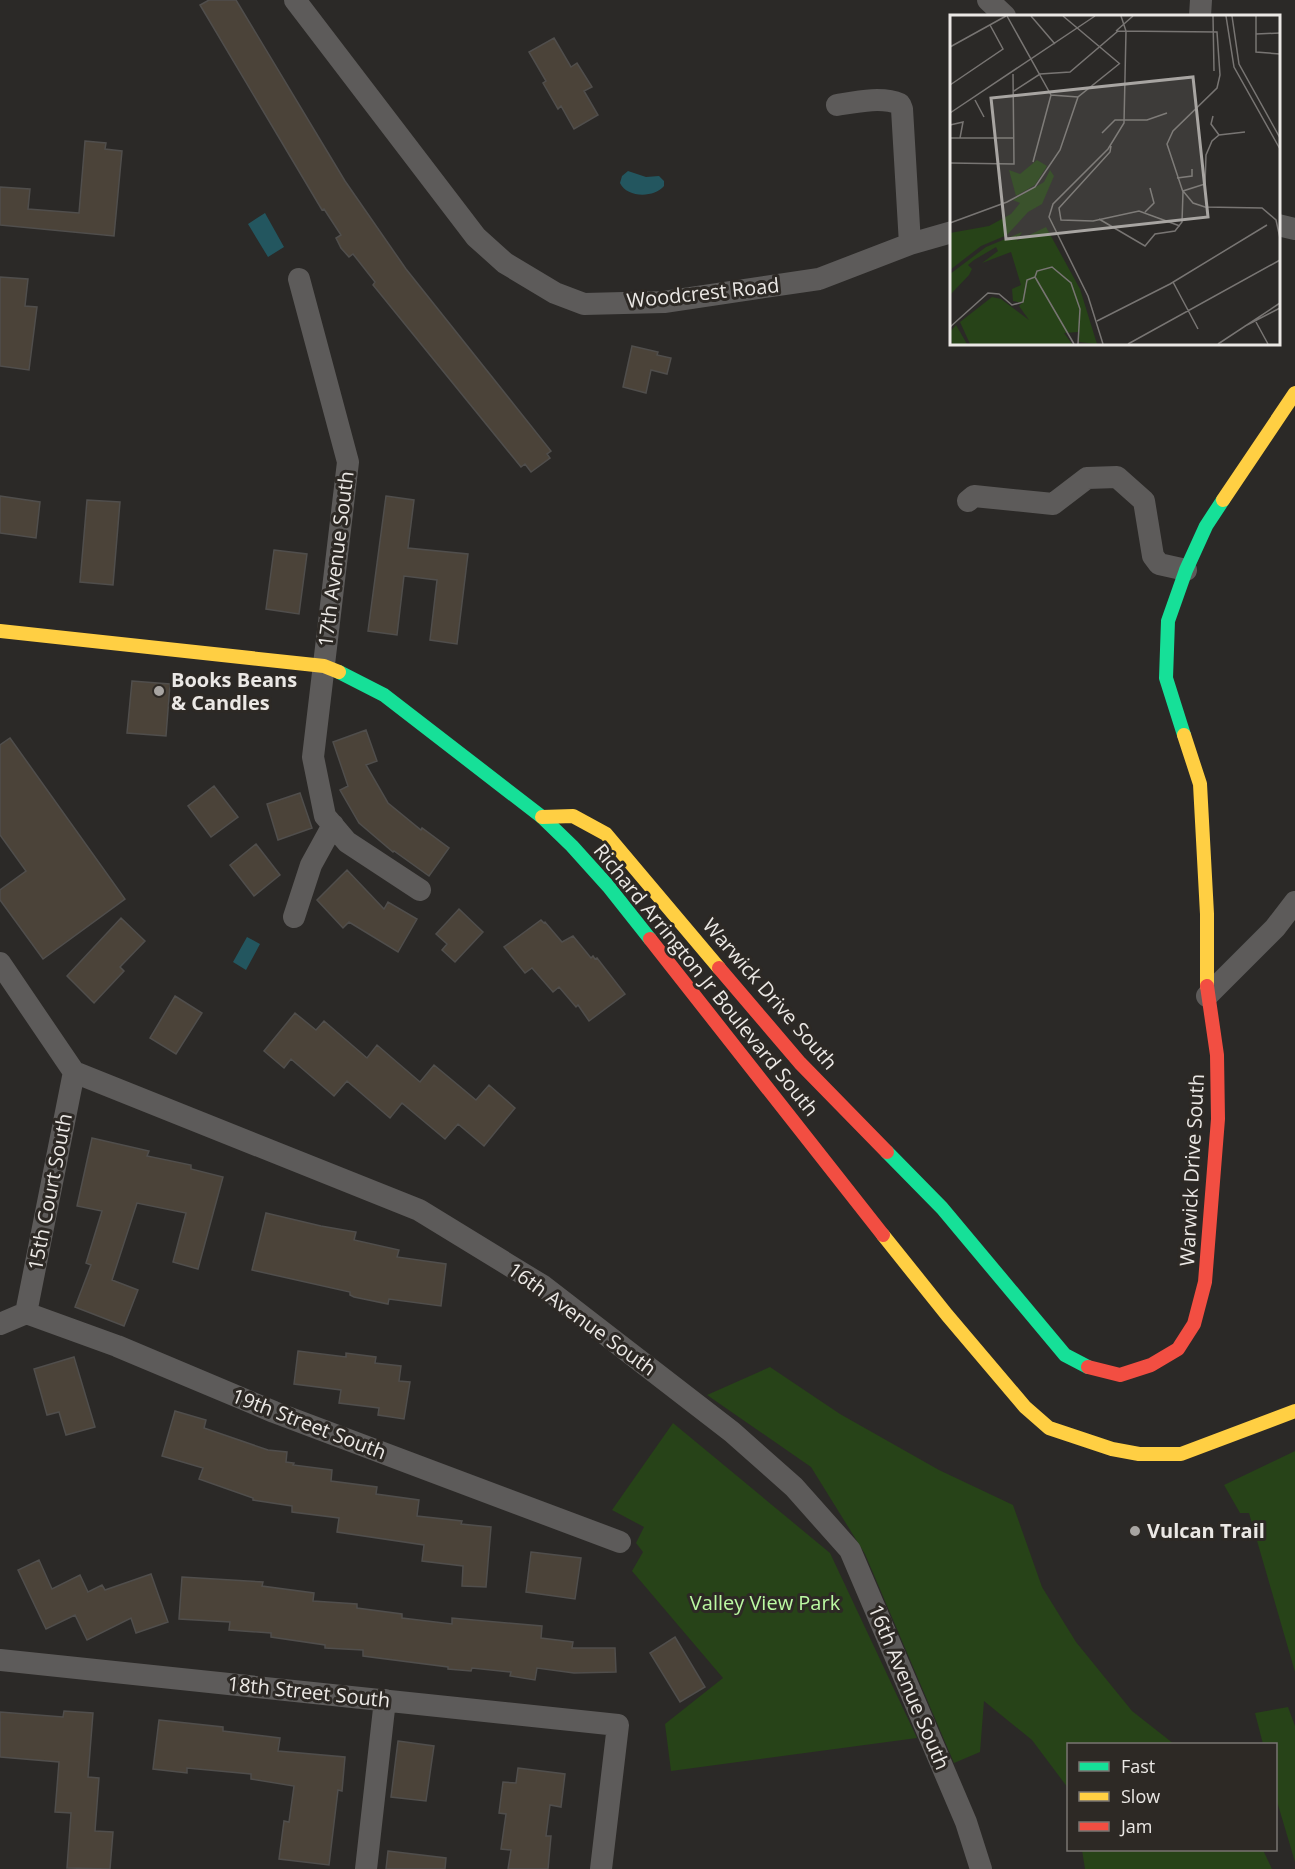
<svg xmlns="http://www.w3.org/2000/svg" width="1295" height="1869" font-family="'Open Sans',sans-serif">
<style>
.green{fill:#274318}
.water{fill:#23565f}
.building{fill:#4b4339;stroke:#504e4c;stroke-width:1.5}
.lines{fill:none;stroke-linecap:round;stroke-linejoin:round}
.street{stroke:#5d5b5a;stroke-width:22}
.fast{stroke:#16e098;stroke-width:14}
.slow{stroke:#ffcf43;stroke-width:14}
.jam{stroke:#f24e42;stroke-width:14}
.poi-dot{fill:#a8a5a2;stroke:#2d2925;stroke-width:2}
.labels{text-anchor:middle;stroke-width:6;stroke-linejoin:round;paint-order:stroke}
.street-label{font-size:20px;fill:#ebe8e5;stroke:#2d2925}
.poi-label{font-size:20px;font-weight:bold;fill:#ebe8e5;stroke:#2d2925;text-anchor:start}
.park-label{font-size:20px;fill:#bbf9a2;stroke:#2d2925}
.inset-road{fill:none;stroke:#787573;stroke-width:1.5}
.view{fill:#a8a5a2;fill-opacity:0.15;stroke:#a8a5a2;stroke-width:3}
.inset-edge{fill:none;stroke:#ebe8e5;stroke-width:3}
</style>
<rect width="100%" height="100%" fill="#2b2927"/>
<path class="green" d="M770,1367L840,1414L939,1470L1013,1505L1042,1587L1076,1642L1132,1711L1174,1744H1068V1788L1032,1740L984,1701L980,1752L954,1763L865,1554L811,1467L707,1395Z
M673,1423L830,1553L917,1738L671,1771L665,1724L723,1678L632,1571L643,1552L636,1543L644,1527L612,1510Z
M1295,1451V1672L1249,1513H1240L1224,1485Z
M1288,1707L1295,1726V1862L1276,1798V1744H1263L1255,1713Z
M1082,1850H1263L1272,1869H1085Z"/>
<path class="water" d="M628,171L646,177L659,176L664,181V186C654,198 627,198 620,183L622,176Z
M265,213L284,247L268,257L248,224Z
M247,937L260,944L246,970L233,962Z"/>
<path class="building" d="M209,0H236L345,181L406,269L551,451L547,454L550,458L531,472L525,464L521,467L373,285L375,282L353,254L349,257L341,248L336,238L341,235L324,209L322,210L200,5Z
M554,38L571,67L577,63L592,87L584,91L598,115L574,129L561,106L558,109L543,83L546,81L529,52Z
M85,141L106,143L105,149L122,151L114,236L0,225V187L30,189L28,209L79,213Z
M0,277L28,279L25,306L37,307L29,370L0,366Z
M632,346L658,352L657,355L671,358L667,374L651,370L646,393L623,387Z
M0,496L40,502L36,538L0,533Z
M386,496L414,500L408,548L468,554L457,644L430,640L437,580L404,576L397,635L368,631Z
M87,500L120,502L113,585L80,582Z
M274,550L307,554L299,614L266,609Z
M132,681L170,684L166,736L127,733Z
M366,730L377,761L366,765L388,803L421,830L422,828L449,848L429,876L394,851L393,852L359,823L340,790L348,786L333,742Z
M10,738L125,899L43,959L0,900V890L26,871L0,835V745Z
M214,786L238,817L211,837L188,806Z
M300,793L312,828L278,840L267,804Z
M256,844L280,875L254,896L230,865Z
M347,870L384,909L388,902L417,919L398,952L349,922L343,928L317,900Z
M459,909L483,932L455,962L442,950L447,944L436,934Z
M121,918L145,941L120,967L124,971L94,1003L67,976Z
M541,920L544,923L545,922L562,942L573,936L591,958L593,956L595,959L597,958L625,994L589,1021L578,1005L576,1007L559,987L553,992L532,968L525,973L504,947Z
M175,996L202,1013L176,1054L150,1038Z
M295,1013L316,1030L324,1021L367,1058L377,1045L420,1082L434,1065L476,1100L489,1085L515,1108L484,1146L458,1124L445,1139L402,1103L390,1118L347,1081L334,1096L291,1059L284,1068L264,1051Z
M92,1138L149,1151L147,1156L191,1165V1169L223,1177L198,1269L173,1262L186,1213L137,1203L112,1280L138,1290L124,1326L75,1307L91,1265L86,1263L102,1211L77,1206Z
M266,1213L321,1226L356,1232L354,1240L399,1250L397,1257L446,1264L441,1306L389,1299L388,1304L354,1297L350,1295V1292L252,1270Z
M298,1351L346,1357V1353L376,1357L375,1363L401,1366L399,1381L410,1382L404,1419L378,1415L379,1408L339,1403L341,1390L294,1384Z
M74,1357L95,1427L66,1435L59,1412L47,1415L34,1369Z
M175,1411L206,1420L204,1428L268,1450L287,1452L286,1462L294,1463L293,1465L332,1470L331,1481L377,1487L376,1494L419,1500L417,1516L462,1521L461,1524L491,1527L486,1587L462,1586L463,1566L422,1561L424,1545L337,1532L339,1518L292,1512V1506L253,1500V1498L199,1479L203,1468L162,1456Z
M531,1552L581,1558L575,1599L526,1592Z
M39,1560L52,1589L80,1575L88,1592L102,1585L105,1590L151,1574L168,1622L136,1633L131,1618L87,1640L75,1615L46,1629L18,1570Z
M182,1577L263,1582L262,1586L314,1593L313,1601L357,1604V1608L402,1614V1618L452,1624V1618L542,1626L541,1638L573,1642L572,1648H615L616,1672L574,1673L537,1668L535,1680L510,1676L511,1672L472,1668L471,1671L448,1669V1667L363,1656V1650L325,1648V1645L271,1637V1633L229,1630L230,1622L179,1619Z
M675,1637L705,1687L680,1702L650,1653Z
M64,1711L93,1713L88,1777L99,1778L95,1831L113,1832L110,1869L67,1868L71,1813L55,1812L59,1762L0,1757V1712L63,1717Z
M159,1720L223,1727V1731L280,1738L278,1751L345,1757L342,1791L338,1790L329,1865L279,1859L284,1821L289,1822L294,1786L251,1779V1774L187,1768V1773L153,1769Z
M398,1741L434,1746L426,1801L391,1797Z
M518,1768L565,1774L561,1807L550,1805L546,1836H551L548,1869H508L511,1850L501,1849L506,1814L499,1813L503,1782L516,1783Z
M388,1851L446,1858L445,1869H386Z"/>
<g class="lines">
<path class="street" d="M295,0L476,237L505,263L555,293L584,304L664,302L819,279L910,244L952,232
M988,0L1005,16
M1200,16L1201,0
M837,105C855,102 882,96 900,104L902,109L910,244
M1278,225L1295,229
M299,279L348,462L313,757L325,816L347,842L420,890
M968,501L974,496L1053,504L1087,478L1117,477L1144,501L1153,556L1159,564L1186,570
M294,917L311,865L333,825
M0,963L74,1072L419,1210L543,1286L732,1432L794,1487L850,1550L966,1822L981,1869
M1207,996L1275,928L1295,902
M26,1313L74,1072
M0,1324L26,1313L117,1346L274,1412L620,1542
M0,1660L618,1725L601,1869
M366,1869L385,1700"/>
<path class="fast" d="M339,672L384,695L542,817L572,846L608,886L650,939
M1184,735L1166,678L1168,621L1186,570L1206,526L1223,500
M887,1152L942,1208L1065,1355L1088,1367"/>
<path class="slow" d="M1223,500L1295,393
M0,631L324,666L339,672
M1184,735L1200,784L1207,914V986
M542,817L573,816L606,834L719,968
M883,1235L947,1315L1025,1407L1049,1428L1112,1449L1139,1454H1181L1295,1411"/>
<path class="jam" d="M650,939L883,1235
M719,968L800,1063L887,1152
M1088,1367L1120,1375L1151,1365L1178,1349L1194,1324L1205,1282L1218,1119L1217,1055L1207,986"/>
</g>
<g class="poi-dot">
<circle cx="159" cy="691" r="6"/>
<circle cx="1135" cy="1531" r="6"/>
</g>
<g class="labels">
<g class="street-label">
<text transform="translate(703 293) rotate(-6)" y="7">Woodcrest Road</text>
<text transform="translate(336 559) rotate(-83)" y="7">17th Avenue South</text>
<text transform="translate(706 980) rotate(51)" y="7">Richard Arrington Jr Boulevard South</text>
<text transform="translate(770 994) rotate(49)" y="7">Warwick Drive South</text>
<text transform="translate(1192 1170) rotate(-87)" y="7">Warwick Drive South</text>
<text transform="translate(50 1192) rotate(-79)" y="7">15th Court South</text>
<text transform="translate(582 1319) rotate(36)" y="7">16th Avenue South</text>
<text transform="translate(309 1424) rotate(21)" y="7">19th Street South</text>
<text transform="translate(909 1687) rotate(67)" y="7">16th Avenue South</text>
<text transform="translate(309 1692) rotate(6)" y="7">18th Street South</text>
</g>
<g class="poi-label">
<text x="171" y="687">Books Beans<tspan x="171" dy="23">&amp; Candles</tspan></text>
<text x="1147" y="1538">Vulcan Trail</text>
</g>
<g class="park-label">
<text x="765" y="1610">Valley View Park</text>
</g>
</g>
<g transform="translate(950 15)">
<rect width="330" height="330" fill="#2b2927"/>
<path d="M87,145L97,151L85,170L66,181L59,155L70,159ZM100,155L104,161L92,189L78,197L57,220L31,231L0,255V218L39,211L61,199L70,188L63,185L94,167ZM96,212L130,274L147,329L129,327L128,317L114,318L122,329H20L10,307L42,282L51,284L79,305L69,291L72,288L63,286L62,274L71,270L61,237L32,248L48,236L46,232L24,245L18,250L22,254L19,260L0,280V259L36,232L72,217L67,226ZM6,310L17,329H2L0,317Z" fill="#274318"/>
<path class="inset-road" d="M57,1L101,80L83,147M81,1L105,29M113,1L170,49M263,1L264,56M276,1L284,52L330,134M282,1L289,49L330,123M306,1V37L330,39M166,16L183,1M306,19L330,18M0,32L56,1M0,70L53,34L40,10M64,76L90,59L120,57L168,16L267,17L270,60L267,73L223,116L217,129L233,177L232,207L225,216L205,219L195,231L149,204M101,80L128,82M25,85L34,102M0,98L145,1M263,101L261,109L269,120M0,110L13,107L10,123M295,117L269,120L262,126L256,140L255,169L233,176L243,188L255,192L312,193L326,205L330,223M152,118L165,105H197L217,98M0,123H64M161,131L160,137L109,193L111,205L143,206L189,196L230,211M0,148L64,149L63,59M227,163L242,161V154M195,197L204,188L200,173M0,208L57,187L85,172L110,135L128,82L169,49M85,262L87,256L102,252L121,268L130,294L128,329M85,262L124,329M223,267L248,314M147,306L220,269L317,210M306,307L318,329M295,311L330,293M0,312L38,278L49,279L62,290L73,287L77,265L85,262M153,329L138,281L99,202L103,189L158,134L174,108L176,16L171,1M178,329L330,245M268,329L330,288"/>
<path class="view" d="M243,62L258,202L56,224L41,83Z"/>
<rect width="330" height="330" class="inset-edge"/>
</g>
<rect x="1067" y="1743" width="210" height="108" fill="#2d2925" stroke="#797572" stroke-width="1.5"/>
<rect x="1079" y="1762" width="30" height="9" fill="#16e098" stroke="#797572" stroke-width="1.5"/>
<text x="1121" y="1773" font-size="18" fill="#ebe8e5">Fast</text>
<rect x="1079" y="1792" width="30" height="9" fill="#ffcf43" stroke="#797572" stroke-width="1.5"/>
<text x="1121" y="1803" font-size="18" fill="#ebe8e5">Slow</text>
<rect x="1079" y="1822" width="30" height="9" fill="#f24e42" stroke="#797572" stroke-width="1.5"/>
<text x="1121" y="1833" font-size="18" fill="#ebe8e5">Jam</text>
</svg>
